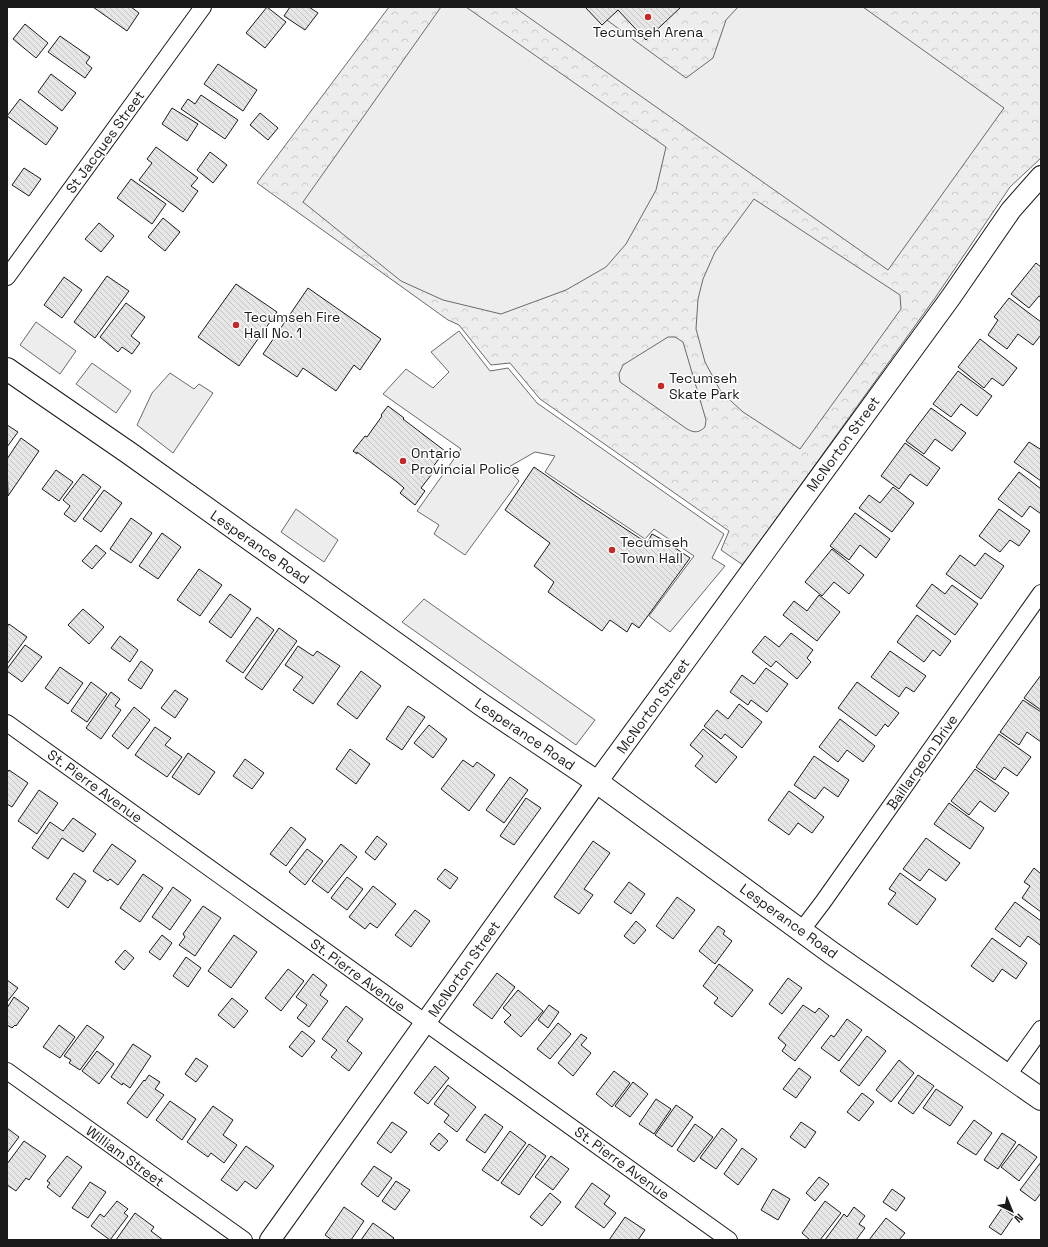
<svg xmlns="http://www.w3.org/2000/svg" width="1048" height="1247" font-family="'Space Grotesk',sans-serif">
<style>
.park{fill:url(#park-crowns);stroke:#6a6a6a}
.pitch{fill:#ededed;stroke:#6a6a6a}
.building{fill:url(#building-back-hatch);stroke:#1a1a1a}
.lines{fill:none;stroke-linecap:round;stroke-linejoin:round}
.minor-casing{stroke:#1a1a1a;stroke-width:18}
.tertiary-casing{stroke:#1a1a1a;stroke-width:22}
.secondary-casing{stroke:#1a1a1a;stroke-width:24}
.minor{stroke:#fff;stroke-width:16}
.tertiary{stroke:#fff;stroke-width:20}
.secondary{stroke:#fff;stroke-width:22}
.poi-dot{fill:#c62828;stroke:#fff;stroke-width:1.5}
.labels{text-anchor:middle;stroke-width:3;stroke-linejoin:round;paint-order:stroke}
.poi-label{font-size:14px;fill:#1a1a1a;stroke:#fff;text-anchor:start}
.street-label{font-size:14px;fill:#1a1a1a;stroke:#fff}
</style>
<defs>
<pattern id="park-crowns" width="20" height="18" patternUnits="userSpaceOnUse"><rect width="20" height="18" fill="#ededed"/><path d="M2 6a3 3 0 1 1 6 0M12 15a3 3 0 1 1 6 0" fill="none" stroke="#cbcbcb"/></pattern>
<pattern id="building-back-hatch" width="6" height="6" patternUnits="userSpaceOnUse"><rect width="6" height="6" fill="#e6e6e6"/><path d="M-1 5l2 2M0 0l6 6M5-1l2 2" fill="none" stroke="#c5c5c5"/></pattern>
</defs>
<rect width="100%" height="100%" fill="#fff"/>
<path class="park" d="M389,7H1041V158L1010,187L935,298L743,565L721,550L729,531L540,399L510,363L491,365L459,325L448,320L257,183Z"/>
<path class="pitch" d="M441,7H466L666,147L656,190L626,244L606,267L566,290L501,314L443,300L401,281L303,202Z
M514,7H589L686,78L713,58L726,20L738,7H863L1004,108L888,270Z
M754,199L900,295L901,309L800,449L743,412L721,392L705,362L696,329L698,299L703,279L715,252Z
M36,322L76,351L60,374L20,345Z
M459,331L490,371L508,368L537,403L724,534L712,558L725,566L670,632L649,616L694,556L654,529L645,539L545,472L555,456L535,452L507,468L519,481L465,555L434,534L439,525L417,511L461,449L383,394L406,369L433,388L449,372L431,352Z
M668,337H675L683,342L706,420L705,427C699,433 694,433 687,429L620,382L619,374L623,365Z
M92,363L131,391L116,413L76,384Z
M170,373L194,389L199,384L213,393L173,453L137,425L152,393Z
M296,509L338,540L324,562L281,532Z
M424,599L595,720L576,745L402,622Z"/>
<path class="building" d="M93,7H131L139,13L127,31Z
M267,7L286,22L265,48L246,33Z
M290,7H309L318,13L305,30L284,16Z
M585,7H681L646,40L618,10L602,25Z
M25,24L48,43L36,58L13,39Z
M60,36L90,57L86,63L92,68L85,78L48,52Z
M218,64L257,90L243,111L204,84Z
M51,74L76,93L62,111L38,92Z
M201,95L238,120L225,139L181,109L188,99L195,104Z
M20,99L58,128L46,145L7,116Z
M172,108L198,124L187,141L162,124Z
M260,113L278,128L268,140L250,125Z
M156,147L198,178L191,186L198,191L183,212L139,180L152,163L147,159Z
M210,152L227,165L213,183L197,170Z
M24,168L41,179L29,196L12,185Z
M131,179L166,204L152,224L117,198Z
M163,218L180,232L165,251L148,237Z
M99,223L114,236L101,252L85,239Z
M1036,263L1041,267V297L1039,296L1029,308L1011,294Z
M107,276L129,291L95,338L74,322Z
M64,277L82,290L62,318L44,305Z
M236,284L277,312L239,366L198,337Z
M308,288L381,339L360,370L354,365L336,391L303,368L297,377L263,354Z
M1009,298L1041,322V335L1033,345L1018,334L1007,349L988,335L998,320L994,317Z
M126,303L145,317L131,336L140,343L132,354L122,347L118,352L100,337Z
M980,339L1017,368L1003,386L992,378L984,388L958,367Z
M958,371L992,396L977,416L961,404L951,417L933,404Z
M388,406L404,418L403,419L445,451L432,468L435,470L421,488L425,491L415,505L400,493L404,488L397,482L357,452V454L353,451L365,436L367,437L382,416L381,415Z
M931,408L966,433L952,451L935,439L924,454L906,441Z
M7,425L18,432L7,447Z
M21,438L39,451L8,496L7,459Z
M1029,442L1040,449L1041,447V481L1014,462Z
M905,443L940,468L927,486L910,474L899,489L881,476Z
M534,467L583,501L647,543L652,534L665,541L690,558L639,628L632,623L627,632L610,620L602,631L548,592L554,582L534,566L550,543L505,510Z
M56,470L73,482L59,501L42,489Z
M1019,472L1041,489V514L1030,506L1022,517L998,499Z
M83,474L101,487L75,522L64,514L70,506L63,500Z
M893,487L914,503L892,532L859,508L869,495L880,503Z
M104,490L122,503L101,532L83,519Z
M999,509L1030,531L1019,546L1010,540L1000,552L979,536Z
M855,513L890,539L876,558L860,545L849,560L830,546Z
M131,518L152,533L131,563L110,549Z
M162,533L181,547L158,579L139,566Z
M96,545L106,553L92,569L82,561Z
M832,549L864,575L849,594L834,582L822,596L805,582Z
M985,553L1004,566L981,599L946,574L960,555L975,566Z
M199,569L222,585L200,616L177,600Z
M932,584L945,594L952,585L978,604L955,635L916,606Z
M230,594L251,609L231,638L209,622Z
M819,595L840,612L817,641L783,615L794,601L807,611Z
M83,609L104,627L89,644L68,625Z
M917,615L951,641L940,656L933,650L924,662L897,642Z
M257,617L274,630L243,673L226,661Z
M9,624L27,637L7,664V627Z
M279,628L297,641L262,690L245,678Z
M791,633L813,650L807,658L811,662L797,679L776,661L771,667L752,652L765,636L779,647Z
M120,636L138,650L130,662L111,648Z
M25,645L42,657L22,682L7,671V669Z
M298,646L313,656L317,651L340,666L313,704L293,690L303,677L285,665Z
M890,651L926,676L914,692L906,687L899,697L871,677Z
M141,661L153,670L141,689L128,680Z
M60,667L83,683L68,704L45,688Z
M766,668L788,684L767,712L751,700L748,705L730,692L742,675L754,684Z
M361,671L381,686L357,719L337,704Z
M1041,675V710L1024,698Z
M91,682L107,694L87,722L71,711Z
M857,682L899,713L888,727L885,724L876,736L838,708Z
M175,690L188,699L175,718L161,708Z
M111,692L120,699L115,706L121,710L101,739L86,728Z
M1023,700L1041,712V742L1027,732L1019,745L1000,732Z
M739,704L762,722L742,748L725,734L721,739L704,726L717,710L728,719Z
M408,706L425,717L402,750L386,739Z
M134,707L150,720L128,749L112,736Z
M840,719L875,746L863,762L847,750L838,762L819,747Z
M429,725L447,739L433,758L414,743Z
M155,727L171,738L165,745L182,757L167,777L135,755Z
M703,729L737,757L716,783L695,766L703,756L690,745Z
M999,734L1031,757L1017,776L1004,767L995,780L976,767Z
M350,749L370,764L356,784L336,769Z
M188,753L215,772L199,795L172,777Z
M814,756L849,780L838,797L824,787L815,799L794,785Z
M245,759L264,773L252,789L233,776Z
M463,760L473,767L477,762L495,775L469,811L441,789Z
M975,769L1009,793L995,812L980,801L969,815L951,801Z
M9,770L28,783L12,807L7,804V773Z
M510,777L528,790L504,823L486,810Z
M39,790L58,803L37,834L18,821Z
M789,791L824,817L812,833L798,823L789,835L768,820Z
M526,798L541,808L514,845L500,836Z
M949,803L984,828L970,849L934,824Z
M73,818L96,834L83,852L62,838L48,859L32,848L50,822L63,831Z
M291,827L306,839L286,866L270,854Z
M377,836L387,844L375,860L365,852Z
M926,838L960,863L946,881L929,869L920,881L903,869Z
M593,841L610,853L584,889L593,895L579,914L554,897Z
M112,844L136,861L118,885L110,879L108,881L93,871Z
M341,844L357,857L328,893L312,881Z
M307,849L323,861L305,885L289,872Z
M1034,868L1041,874V912L1022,898L1030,886L1024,882Z
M445,869L458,878L450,889L437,879Z
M74,873L86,881L68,908L56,899Z
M900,873L936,899L917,925L888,904L896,893L889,889Z
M143,874L163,888L140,922L120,908Z
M347,877L363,889L347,910L331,898Z
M629,882L645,894L631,914L614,902Z
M373,886L396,904L377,928L370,923L365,929L349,917Z
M173,887L191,900L170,930L152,917Z
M677,897L695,910L673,939L656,926Z
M1015,902L1041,921V943L1040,945L1028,936L1020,947L995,929Z
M203,906L221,918L195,956L179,945L185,937L183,934Z
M415,910L430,921L411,947L395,935Z
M636,921L646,930L634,944L624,936Z
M718,926L725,931L723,934L732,941L715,964L699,951Z
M162,935L172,943L160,960L149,952Z
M234,935L257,952L231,988L208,971Z
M992,938L1027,963L1016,979L1002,969L993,982L971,966Z
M125,950L134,958L124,970L115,962Z
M186,957L201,968L188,987L173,976Z
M719,964L753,990L732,1017L714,1003L718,998L703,986Z
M288,969L304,981L281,1011L265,998Z
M497,973L515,987L492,1019L473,1005Z
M313,974L327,985L320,995L328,1001L309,1027L297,1018L307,1005L296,997Z
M788,978L802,988L782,1014L769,1004Z
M7,980L18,988L7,1002Z
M518,990L543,1011L521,1037L504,1022L511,1015L503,1008Z
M14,997L29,1008L16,1026L15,1025L12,1028L7,1025V1008Z
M232,998L248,1011L234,1028L218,1015Z
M549,1005L559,1012L548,1028L538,1020Z
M803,1005L815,1013L819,1008L829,1016L795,1061L782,1051L786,1045L778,1038Z
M346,1006L363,1019L347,1041L362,1053L349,1071L331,1057L337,1050L322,1039Z
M847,1019L862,1030L839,1061L821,1048L831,1035L834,1037Z
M558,1023L571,1034L550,1059L537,1049Z
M59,1025L75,1037L60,1058L43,1047Z
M87,1025L104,1037L80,1070L69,1063L71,1060L64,1056Z
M302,1031L315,1041L302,1057L289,1047Z
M581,1034L587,1038L581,1045L591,1053L573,1076L558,1063Z
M867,1036L886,1051L859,1086L840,1071Z
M133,1044L151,1056L130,1088L123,1083L122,1085L111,1077Z
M97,1051L114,1064L99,1084L82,1071Z
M196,1058L208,1066L196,1082L185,1074Z
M899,1060L914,1073L891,1102L876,1090Z
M435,1066L449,1078L428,1104L414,1093Z
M799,1068L811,1077L796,1098L783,1089Z
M614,1071L630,1083L612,1107L596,1094Z
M149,1075L160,1082L155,1089L164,1095L147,1118L127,1103L144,1080L145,1081Z
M918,1075L934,1086L913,1114L898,1103Z
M633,1082L648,1094L630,1117L615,1106Z
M448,1085L476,1107L457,1132L444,1122L449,1115L434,1104Z
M936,1089L963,1107L950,1126L923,1108Z
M862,1093L874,1102L859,1121L847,1112Z
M656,1099L671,1109L654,1134L639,1124Z
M170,1101L196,1119L182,1140L156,1120Z
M676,1105L693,1117L672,1147L655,1135Z
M213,1106L233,1120L223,1135L237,1145L224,1163L211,1153L208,1157L187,1142Z
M485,1114L503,1127L485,1153L466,1140Z
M974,1120L992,1133L976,1155L957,1143Z
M392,1122L407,1132L391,1153L377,1143Z
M801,1122L816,1132L805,1148L790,1137Z
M695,1124L713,1137L694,1162L677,1150Z
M7,1128L19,1137L7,1153Z
M722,1128L737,1140L716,1169L700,1158Z
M510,1131L526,1143L498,1181L482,1170Z
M439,1133L448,1141L439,1151L430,1144Z
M1002,1133L1016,1142L998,1169L984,1160Z
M24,1141L46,1156L29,1180L26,1178L16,1191L7,1185V1164Z
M529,1144L546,1156L519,1195L501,1183Z
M1019,1144L1037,1157L1019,1181L1001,1167Z
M246,1146L274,1166L256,1189L245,1181L237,1191L221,1180Z
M742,1148L757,1159L738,1185L724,1174Z
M67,1156L82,1167L60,1197L47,1187L50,1183L47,1181Z
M551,1156L569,1169L553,1190L535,1177Z
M1041,1162V1193L1035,1201L1020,1190Z
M374,1166L392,1178L378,1197L361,1184Z
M819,1177L829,1184L815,1201L806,1193Z
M396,1181L410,1190L395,1210L382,1201Z
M90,1182L106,1192L88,1218L72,1208Z
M592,1183L610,1196L604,1204L616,1213L604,1228L575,1207Z
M773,1189L790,1199L778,1220L761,1210Z
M892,1189L905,1198L896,1211L883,1202Z
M550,1193L561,1202L542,1226L530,1217Z
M117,1201L128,1209L124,1213L128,1216L110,1240L91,1226L100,1214L104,1217Z
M825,1201L841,1213L820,1240H810L802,1233Z
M344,1207L364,1221L351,1240H332L325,1235Z
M854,1207L865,1216L859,1224L865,1228L856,1240H825L844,1214L847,1217Z
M1002,1208L1014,1216L1001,1235L989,1227Z
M135,1213L154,1227L151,1231L163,1240H116Z
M625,1217L645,1230L638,1240H609Z
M886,1218L905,1233L899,1240H869Z
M373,1223L394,1238L392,1240H361Z"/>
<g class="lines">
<defs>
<path id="minor" d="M7,277L203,7
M7,723L729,1240
M801,931L823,902L1041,593
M7,1071L244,1240
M1008,1075L1041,1029"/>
<path id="tertiary" d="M270,1240L597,782L951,297L1011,210L1041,176"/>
<path id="secondary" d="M7,369L129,453L482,705L597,782L833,954L1041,1099"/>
</defs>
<use href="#minor" class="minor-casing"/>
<use href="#tertiary" class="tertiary-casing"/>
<use href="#secondary" class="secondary-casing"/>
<use href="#minor" class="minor"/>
<use href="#tertiary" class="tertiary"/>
<use href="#secondary" class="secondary"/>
</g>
<g class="poi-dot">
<circle cx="648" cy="17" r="4"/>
<circle cx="236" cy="325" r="4"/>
<circle cx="661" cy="386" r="4"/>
<circle cx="403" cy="461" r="4"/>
<circle cx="612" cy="550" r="4"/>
</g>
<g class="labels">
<g class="poi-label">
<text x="648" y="37" text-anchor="middle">Tecumseh Arena</text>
<text x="244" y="322">Tecumseh Fire<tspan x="244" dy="16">Hall No. 1</tspan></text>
<text x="669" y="383">Tecumseh<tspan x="669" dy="16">Skate Park</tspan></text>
<text x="411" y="458">Ontario<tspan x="411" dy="16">Provincial Police</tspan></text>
<text x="620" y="547">Tecumseh<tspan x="620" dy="16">Town Hall</tspan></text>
</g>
<g class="street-label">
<text transform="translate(105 142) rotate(-54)" y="5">St Jacques Street</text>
<text transform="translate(843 444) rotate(-54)" y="5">McNorton Street</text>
<text transform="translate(260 547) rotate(35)" y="5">Lesperance Road</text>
<text transform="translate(653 706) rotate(-54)" y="5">McNorton Street</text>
<text transform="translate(525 734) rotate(34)" y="5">Lesperance Road</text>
<text transform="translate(922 762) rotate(-55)" y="5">Baillargeon Drive</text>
<text transform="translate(95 786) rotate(36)" y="5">St. Pierre Avenue</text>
<text transform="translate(789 921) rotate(36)" y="5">Lesperance Road</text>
<text transform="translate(464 969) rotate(-55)" y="5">McNorton Street</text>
<text transform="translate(358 975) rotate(36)" y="5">St. Pierre Avenue</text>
<text transform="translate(125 1156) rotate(36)" y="5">William Street</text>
<text transform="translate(622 1163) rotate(36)" y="5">St. Pierre Avenue</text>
</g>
</g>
<rect width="1048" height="1247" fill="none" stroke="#1a1a1a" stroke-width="16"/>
<g transform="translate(1012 1211) rotate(136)" stroke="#ffffff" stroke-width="3" paint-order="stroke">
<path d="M0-3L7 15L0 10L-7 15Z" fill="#1a1a1a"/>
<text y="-6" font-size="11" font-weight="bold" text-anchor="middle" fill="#1a1a1a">N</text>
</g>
</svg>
